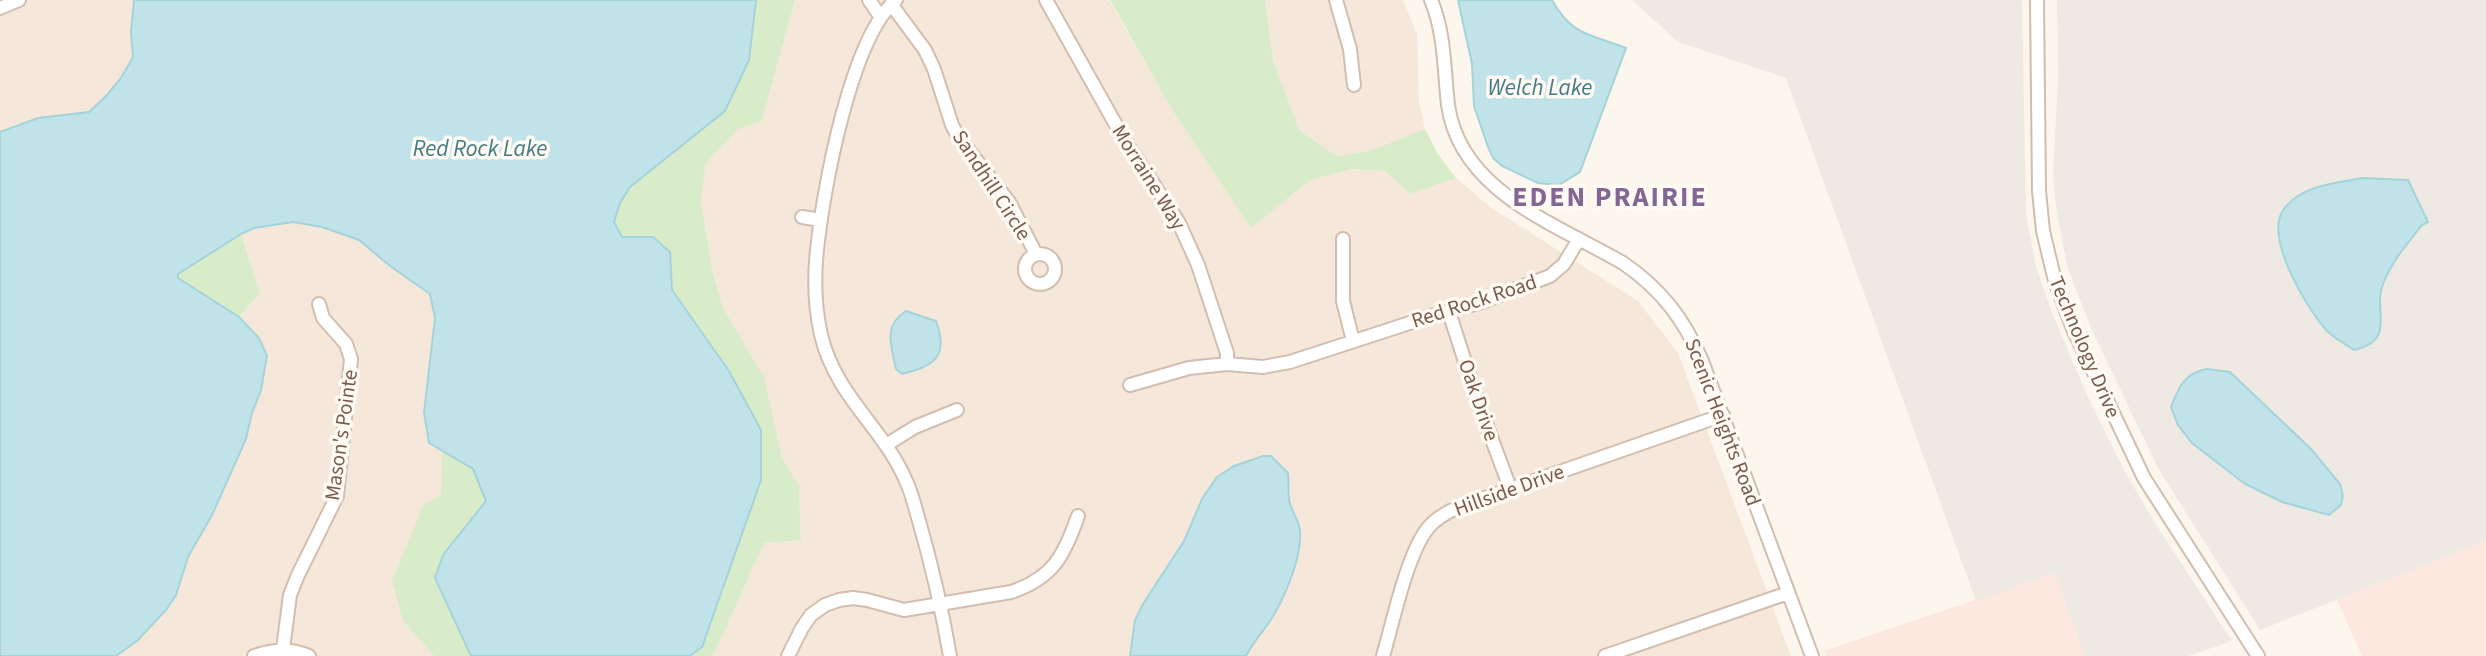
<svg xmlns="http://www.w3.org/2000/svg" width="2486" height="656" font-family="'Source Sans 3',sans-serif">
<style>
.residential{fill:#f5e8da}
.commercial{fill:#fde8e0}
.industrial{fill:#efe9e4}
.green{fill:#d8ecc9}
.water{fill:#bfe3e8;stroke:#a5d3da;stroke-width:2}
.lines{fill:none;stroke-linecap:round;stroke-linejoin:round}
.minor-casing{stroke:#d1beb0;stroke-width:16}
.minor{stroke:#fff;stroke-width:12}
.labels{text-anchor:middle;stroke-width:7;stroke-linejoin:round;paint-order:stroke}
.street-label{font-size:21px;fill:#7a5c4d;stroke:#fffaf3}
.water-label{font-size:23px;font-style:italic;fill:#437c86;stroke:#fffaf3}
.district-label{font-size:28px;font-weight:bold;letter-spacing:2px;fill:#846695;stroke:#fffaf3}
</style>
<rect width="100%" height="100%" fill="#fdf6ec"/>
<path class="residential" d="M0,0H134L131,32L133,57L121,78L107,95L89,112L38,118L0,132Z
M795,0H1109L1171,108L1251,227L1310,180L1352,169L1385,171L1410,194L1456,178L1490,207L1638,301L1678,353L1791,656H711L715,652L764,543L801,540L799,486L782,458L763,377L723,308L712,269L701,201L706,163L738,129L762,121Z
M1265,0H1403L1417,34L1419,102L1425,129L1372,150L1337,156L1299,130L1273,60Z
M293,222L322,227L359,240L390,266L430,294L435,318L424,413L429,443L442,450L441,495L403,621L434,656H116L137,641L167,609L176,595L188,557L212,515L246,439L263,373L259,338L239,317L260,293L241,234L254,228Z"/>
<path class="commercial" d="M2486,541V656H2362L2337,600Z
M2054,573L2085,656H1826L1824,651Z"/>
<path class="industrial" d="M1632,0H2022L2026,214L2036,266L2052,313L2087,395L2124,470L2155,523L2232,641L2188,656H2085L2054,573L1976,601L1786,78L1678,42Z
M2057,0H2486V541L2260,630L2158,468L2091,328L2068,269L2057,214L2053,177L2058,77Z"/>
<path class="green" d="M756,0H795L762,121L738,129L706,163L701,201L712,269L723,308L764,377L782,458L799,486L801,540L764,543L715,652L711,656H690L702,647L761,480V430L729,371L672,290L670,252L653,237L621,238L614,222L620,204L630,187L725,111L749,60Z
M1110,0H1265L1273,60L1299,130L1337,156L1372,150L1425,129L1438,154L1456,178L1410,194L1385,171L1352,169L1310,180L1251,228L1171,108Z
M241,234L260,293L239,317C220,302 193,295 178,277V274C198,258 221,249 241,234Z
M442,450L473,469L486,501L443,555L435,578L471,656H434L403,621L392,581L423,506L441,495Z"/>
<path class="water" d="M134,0H756L749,60L725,111L630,187L620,203L614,222L622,237H653L670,252L672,290L729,371L761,430V480L702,647L690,656H471L435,578L443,555L486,501L473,469L429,443L424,413L435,318L430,294L390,266L359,240L322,227L293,222L254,228L241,234L178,274V278L239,317L259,338L267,356L261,390L252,413L246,439L212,515L188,557L176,595L167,609L137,641L116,656H0V132L38,118L89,112L107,95L121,78L133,57L131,32Z
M1458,0H1552C1572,36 1590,34 1626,48L1580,172L1559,185L1538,183L1502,166L1493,158L1488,147L1474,106L1472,64Z
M2363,178L2408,180L2428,222L2422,225C2407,244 2392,261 2383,284C2372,310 2398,340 2354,350C2345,344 2334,338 2327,331C2307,309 2263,236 2284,209C2302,185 2335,183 2363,178Z
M906,311L936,321C949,356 935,366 902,374L896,369C891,346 883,325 906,311Z
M2207,369L2230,372L2311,449L2340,484L2343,496L2341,505L2329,515L2282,502L2245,484L2192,443L2178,425L2171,407C2179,387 2184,373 2207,369Z
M1263,456H1271L1288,473C1289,482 1288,491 1289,500C1291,511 1299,520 1300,531C1302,559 1283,602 1268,624C1260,635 1252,644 1246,656H1130L1135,620L1143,604L1184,541L1202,499L1217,477L1234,466Z"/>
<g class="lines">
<defs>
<path id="minor" d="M869,0L880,16
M896,0C851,37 823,190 817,250C814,277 815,308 821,335C836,397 883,427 906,481C912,493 915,508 919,521C932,566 942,610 950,656
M1046,0L1125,141L1179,223L1198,265L1227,353V364
M1336,0L1350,49L1354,85
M1431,0C1445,33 1444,70 1448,105C1460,192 1558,225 1623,263C1661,289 1684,319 1702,361L1812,656
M2037,0L2039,191L2043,231L2055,281L2073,329L2144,478L2258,656
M891,4L925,50L934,69L952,125L959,138L1009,202L1036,254
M0,8L19,0
M802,217L821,220
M1343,239V301L1353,341
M1025 269a15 15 0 1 1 30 0a15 15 0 1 1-30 0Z
M1449,312L1477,399L1510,488
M1130,385L1189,368L1227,364L1263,367L1290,362L1431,316L1482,302L1550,276L1564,264L1579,239
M886,445L915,427L957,410
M283,649L290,595L298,575L337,496L351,359L346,344L323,318L319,304
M254,656C274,649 289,648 309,656
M788,656L802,628L811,615L825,605L839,600L853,598L867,600L904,610L1011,592C1053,578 1064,556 1078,516
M1383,656C1393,622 1407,554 1428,528C1436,518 1447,512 1459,507L1723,415
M1605,656L1788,593"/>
</defs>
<use href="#minor" class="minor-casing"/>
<use href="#minor" class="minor"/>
</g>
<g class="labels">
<g class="street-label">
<text transform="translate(1149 177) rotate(58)" y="7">Morraine Way</text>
<text transform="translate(992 185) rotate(57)" y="7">Sandhill Circle</text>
<text transform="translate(1474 301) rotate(-18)" y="7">Red Rock Road</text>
<text transform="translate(2085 347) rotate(67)" y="7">Technology Drive</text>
<text transform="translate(1479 400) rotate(71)" y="7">Oak Drive</text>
<text transform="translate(1723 422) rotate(69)" y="7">Scenic Heights Road</text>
<text transform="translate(341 435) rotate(-82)" y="7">Mason's Pointe</text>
<text transform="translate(1509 490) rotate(-20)" y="7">Hillside Drive</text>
</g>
<g class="water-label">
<text x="1540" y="95">Welch Lake</text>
<text x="480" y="156">Red Rock Lake</text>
</g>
<g class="district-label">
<text x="1610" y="206">EDEN PRAIRIE</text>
</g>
</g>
</svg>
